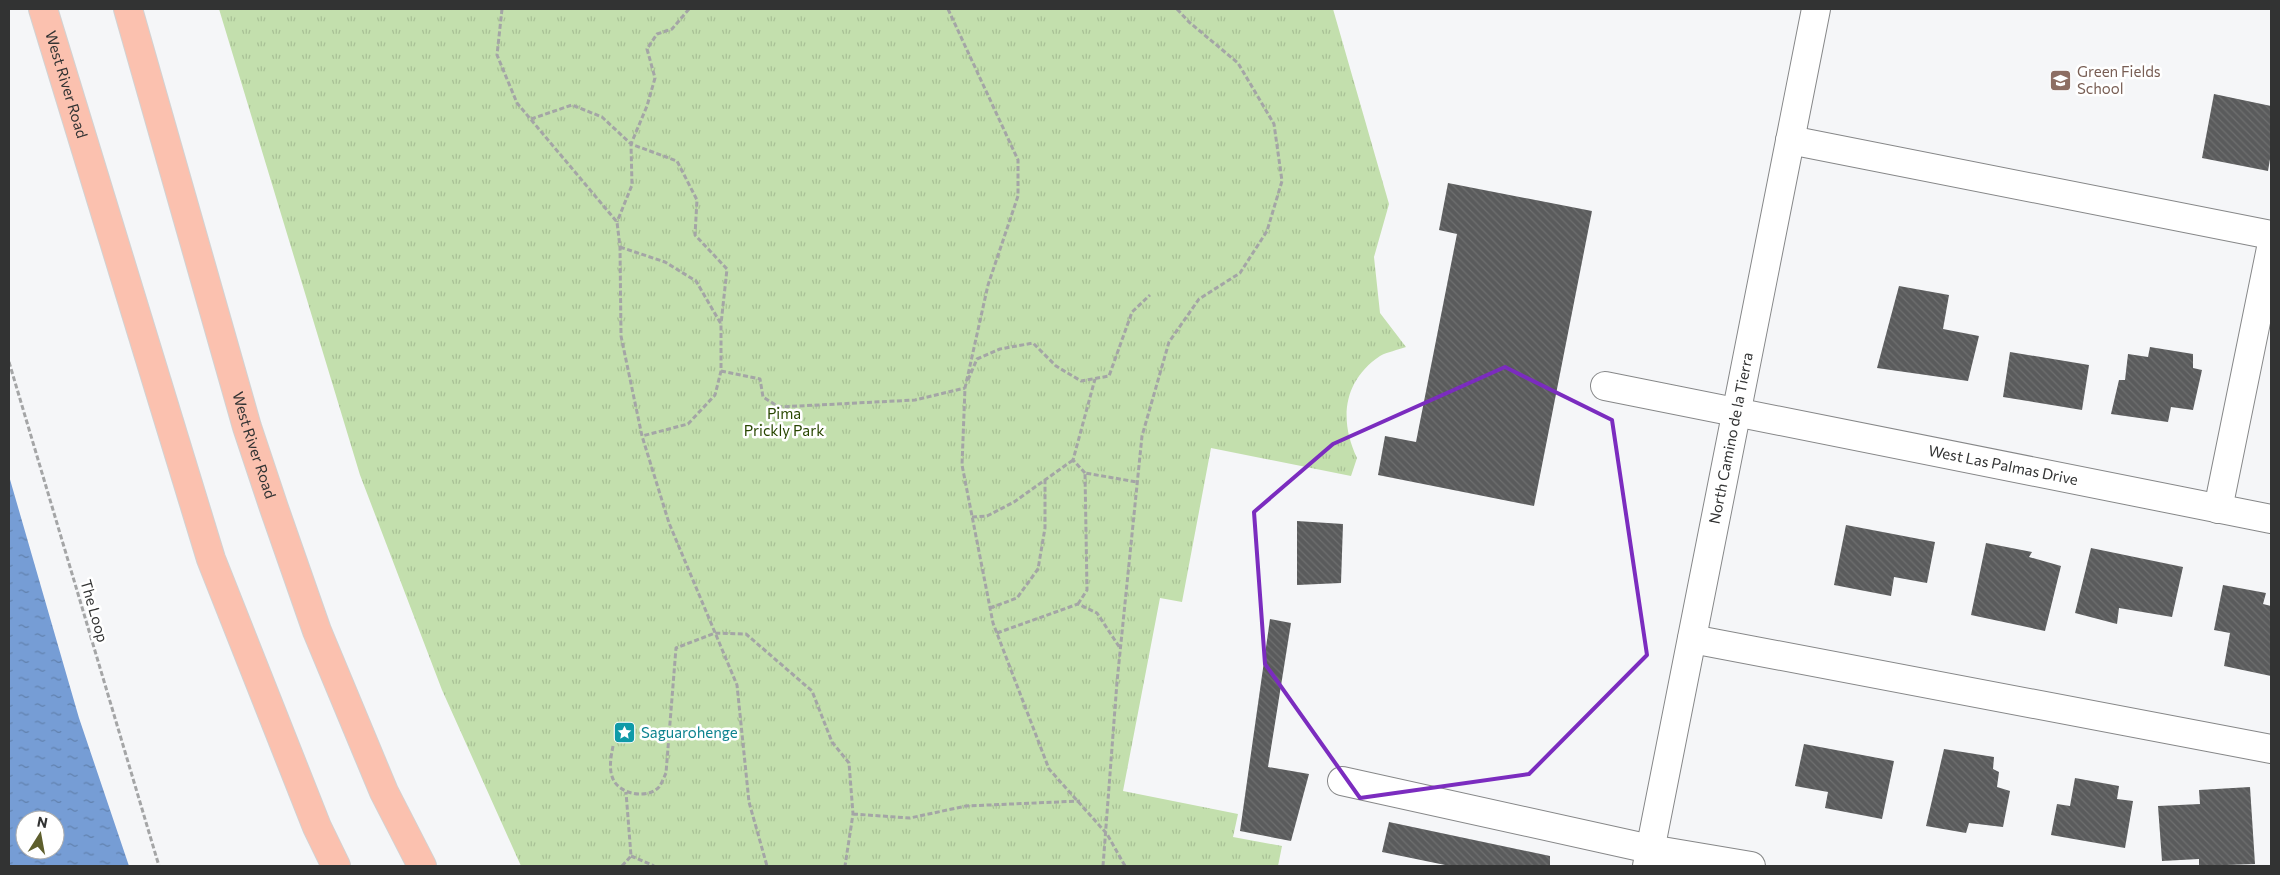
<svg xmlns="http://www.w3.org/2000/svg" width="2280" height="875" font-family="Commissioner,sans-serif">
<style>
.grass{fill:url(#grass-tufts)}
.water{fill:url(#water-ripples);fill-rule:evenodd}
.building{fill:url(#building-back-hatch)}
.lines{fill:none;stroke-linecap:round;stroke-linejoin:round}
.minor-casing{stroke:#868788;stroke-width:30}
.major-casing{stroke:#d2d2d2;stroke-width:30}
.path{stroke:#a4a5a6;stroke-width:3;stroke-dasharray:5 2.5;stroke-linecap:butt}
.minor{stroke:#fff;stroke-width:28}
.major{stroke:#fbc1af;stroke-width:28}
.marked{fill:none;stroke:#7b2cbf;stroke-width:4;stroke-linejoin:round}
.labels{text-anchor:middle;stroke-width:5;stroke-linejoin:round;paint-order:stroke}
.education-label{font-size:15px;fill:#785e54;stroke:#fff;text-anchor:start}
.street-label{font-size:15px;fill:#323333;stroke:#fff}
.park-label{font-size:15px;fill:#284600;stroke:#fff}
.culture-label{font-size:15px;fill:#0d838f;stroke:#fff;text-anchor:start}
</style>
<defs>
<pattern id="grass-tufts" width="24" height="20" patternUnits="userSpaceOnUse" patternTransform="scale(1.25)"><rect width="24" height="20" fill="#c3dfad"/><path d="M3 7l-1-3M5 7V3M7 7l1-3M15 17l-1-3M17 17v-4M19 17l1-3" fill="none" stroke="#a8c095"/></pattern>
<pattern id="water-ripples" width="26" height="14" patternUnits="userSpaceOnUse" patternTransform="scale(1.25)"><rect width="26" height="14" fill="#769dd5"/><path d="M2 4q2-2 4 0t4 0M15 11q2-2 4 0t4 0" fill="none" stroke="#6181ad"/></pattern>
<pattern id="building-back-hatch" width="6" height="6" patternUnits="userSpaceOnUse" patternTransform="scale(1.25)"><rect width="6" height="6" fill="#5a5b5c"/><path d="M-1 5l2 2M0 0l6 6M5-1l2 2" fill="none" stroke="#6f7070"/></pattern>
</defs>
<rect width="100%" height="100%" fill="#f5f6f8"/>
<path class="grass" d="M219,9H1333L1389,204L1374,257L1380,313L1406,347C1398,350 1387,352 1380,356C1343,381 1339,420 1357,458L1351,476L1211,448L1182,602L1160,598L1123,791L1238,814L1233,837L1282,846L1278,866H521L442,690L360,475Z"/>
<path class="water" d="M9,476L79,718L129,866H9ZM25,820H55V850H25Z"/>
<path class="building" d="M2214,94L2271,106V153L2268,171L2202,158Z
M1448,183L1592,211L1534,506L1378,475L1385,436L1416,442L1457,234L1439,230Z
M1899,286L1949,295L1943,329L1979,336L1968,381L1877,368Z
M2150,347L2193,354V368L2202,370L2193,410L2171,407L2168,422L2111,414L2119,380H2125L2128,354L2148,357Z
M2010,352L2089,365L2082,410L2003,397Z
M1297,521L1343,524L1341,583L1297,585Z
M1846,525L1935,542L1927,583L1894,577L1891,596L1834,585Z
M1986,543L2032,552L2029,557L2061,566L2045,631L1971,615Z
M2091,548L2183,567L2172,617L2119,608L2117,624L2075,613Z
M2223,585L2266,593L2263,604L2271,606V676L2224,666L2230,633L2214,630Z
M1270,619L1291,623L1268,767L1309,774L1291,841L1240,831Z
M1804,744L1894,761L1882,819L1825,808L1828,792L1795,786Z
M1944,749L1994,757L1993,769L1999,772L1997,787L2010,791L2003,827L1969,823L1966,833L1926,826Z
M2075,778L2119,786L2117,799L2133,801L2125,848L2051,835L2057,804L2070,806Z
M2250,787L2255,864L2199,866V859L2162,861L2158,806L2200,804L2199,790Z
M1389,822L1550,856V866H1450L1382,852Z"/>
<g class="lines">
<defs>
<g id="minor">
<path d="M1790,140L2271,235"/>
<path id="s1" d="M1605,386L2271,519"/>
<path d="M2218,509L2271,248"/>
<path d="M1692,639L2271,749"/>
<path d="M1342,781L1650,849L1751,866"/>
<path id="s2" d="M1647,866L1816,9"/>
</g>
<g id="major">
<path id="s3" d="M43,9L211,559L317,827L336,866"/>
<path id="s4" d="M128,9L247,427L274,508L317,631L384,792L422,866"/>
</g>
</defs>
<use href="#minor" class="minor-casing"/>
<use href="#major" class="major-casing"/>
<path class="path" d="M502,9L497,55L517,103L617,222L620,247L621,336L642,436L669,523L737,685L749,802L767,866
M689,9L672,29L657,34L647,49L655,78L647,106L631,144L677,161L697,200L695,235L727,269L721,324
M948,9L1018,160V196L988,285L965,388L962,465L993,623L1049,769L1107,834L1125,866
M531,119L572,105L602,117L631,144L632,185L617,222
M620,247L665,262L696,281L721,324V371L715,395L688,424L642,436
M9,362L159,866
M721,371L760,379L763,397L779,407L915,400L965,388
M968,380L977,359L1000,349L1033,343L1056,366L1081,381L1109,376L1132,312L1150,295
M1085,473L1073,460L1095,379
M972,517L987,516L1014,502L1073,460
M1078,604L1087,590L1085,473L1137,482
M990,608L1017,598L1038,569L1045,528V479
M997,633L1078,604L1097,613L1120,648
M613,746C611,757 608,770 614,781C622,795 648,799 659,787C662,783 664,777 666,773L676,648L715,633L746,634L812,691L832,742L849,763L853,814L845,866
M853,814L910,818L966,806L1080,801
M631,856L654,866
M622,866L631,856L626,792
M1103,866L1117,682L1142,436L1169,342L1199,299L1240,273L1267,231L1282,181L1274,124L1238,63L1189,22L1177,9"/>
<use href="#minor" class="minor"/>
<use href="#major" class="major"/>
</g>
<path class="marked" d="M1505,367L1612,420L1647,655L1529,774L1360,798L1265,664L1254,512L1333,444Z"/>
<defs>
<symbol id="school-square" viewBox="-11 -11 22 22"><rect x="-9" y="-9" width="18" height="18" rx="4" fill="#8d6e63" stroke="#fff"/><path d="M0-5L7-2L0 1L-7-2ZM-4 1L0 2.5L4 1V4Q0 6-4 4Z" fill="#fff"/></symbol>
<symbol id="sight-square" viewBox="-11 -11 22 22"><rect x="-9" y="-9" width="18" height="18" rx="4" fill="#0f9aa8" stroke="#fff"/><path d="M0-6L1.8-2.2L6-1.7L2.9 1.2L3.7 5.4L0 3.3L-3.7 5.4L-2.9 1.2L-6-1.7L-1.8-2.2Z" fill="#fff"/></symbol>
</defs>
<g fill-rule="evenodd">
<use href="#school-square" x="2048" y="68" width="25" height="25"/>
<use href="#sight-square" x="612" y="720" width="25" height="25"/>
</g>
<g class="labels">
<g class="education-label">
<text x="2077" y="77">Green Fields<tspan x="2077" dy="17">School</tspan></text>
</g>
<g class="street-label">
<text dy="5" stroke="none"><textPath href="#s3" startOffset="79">West River Road</textPath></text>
<text dy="5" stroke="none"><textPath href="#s2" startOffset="436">North Camino de la Tierra</textPath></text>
<text dy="5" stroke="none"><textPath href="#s4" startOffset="454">West River Road</textPath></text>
<text dy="5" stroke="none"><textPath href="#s1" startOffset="406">West Las Palmas Drive</textPath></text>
<text transform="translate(94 611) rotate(74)" y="5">The Loop</text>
</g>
<g class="park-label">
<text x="784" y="419">Pima<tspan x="784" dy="17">Prickly Park</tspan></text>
</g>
<g class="culture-label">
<text x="641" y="738">Saguarohenge</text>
</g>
</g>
<rect width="2280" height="875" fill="none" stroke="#323333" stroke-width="20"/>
<g transform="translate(40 835) rotate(11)"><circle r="24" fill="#ffffff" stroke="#adadad"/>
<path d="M0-4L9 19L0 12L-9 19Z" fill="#5e5f2d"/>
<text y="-8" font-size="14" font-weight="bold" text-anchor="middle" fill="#323333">N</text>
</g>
</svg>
